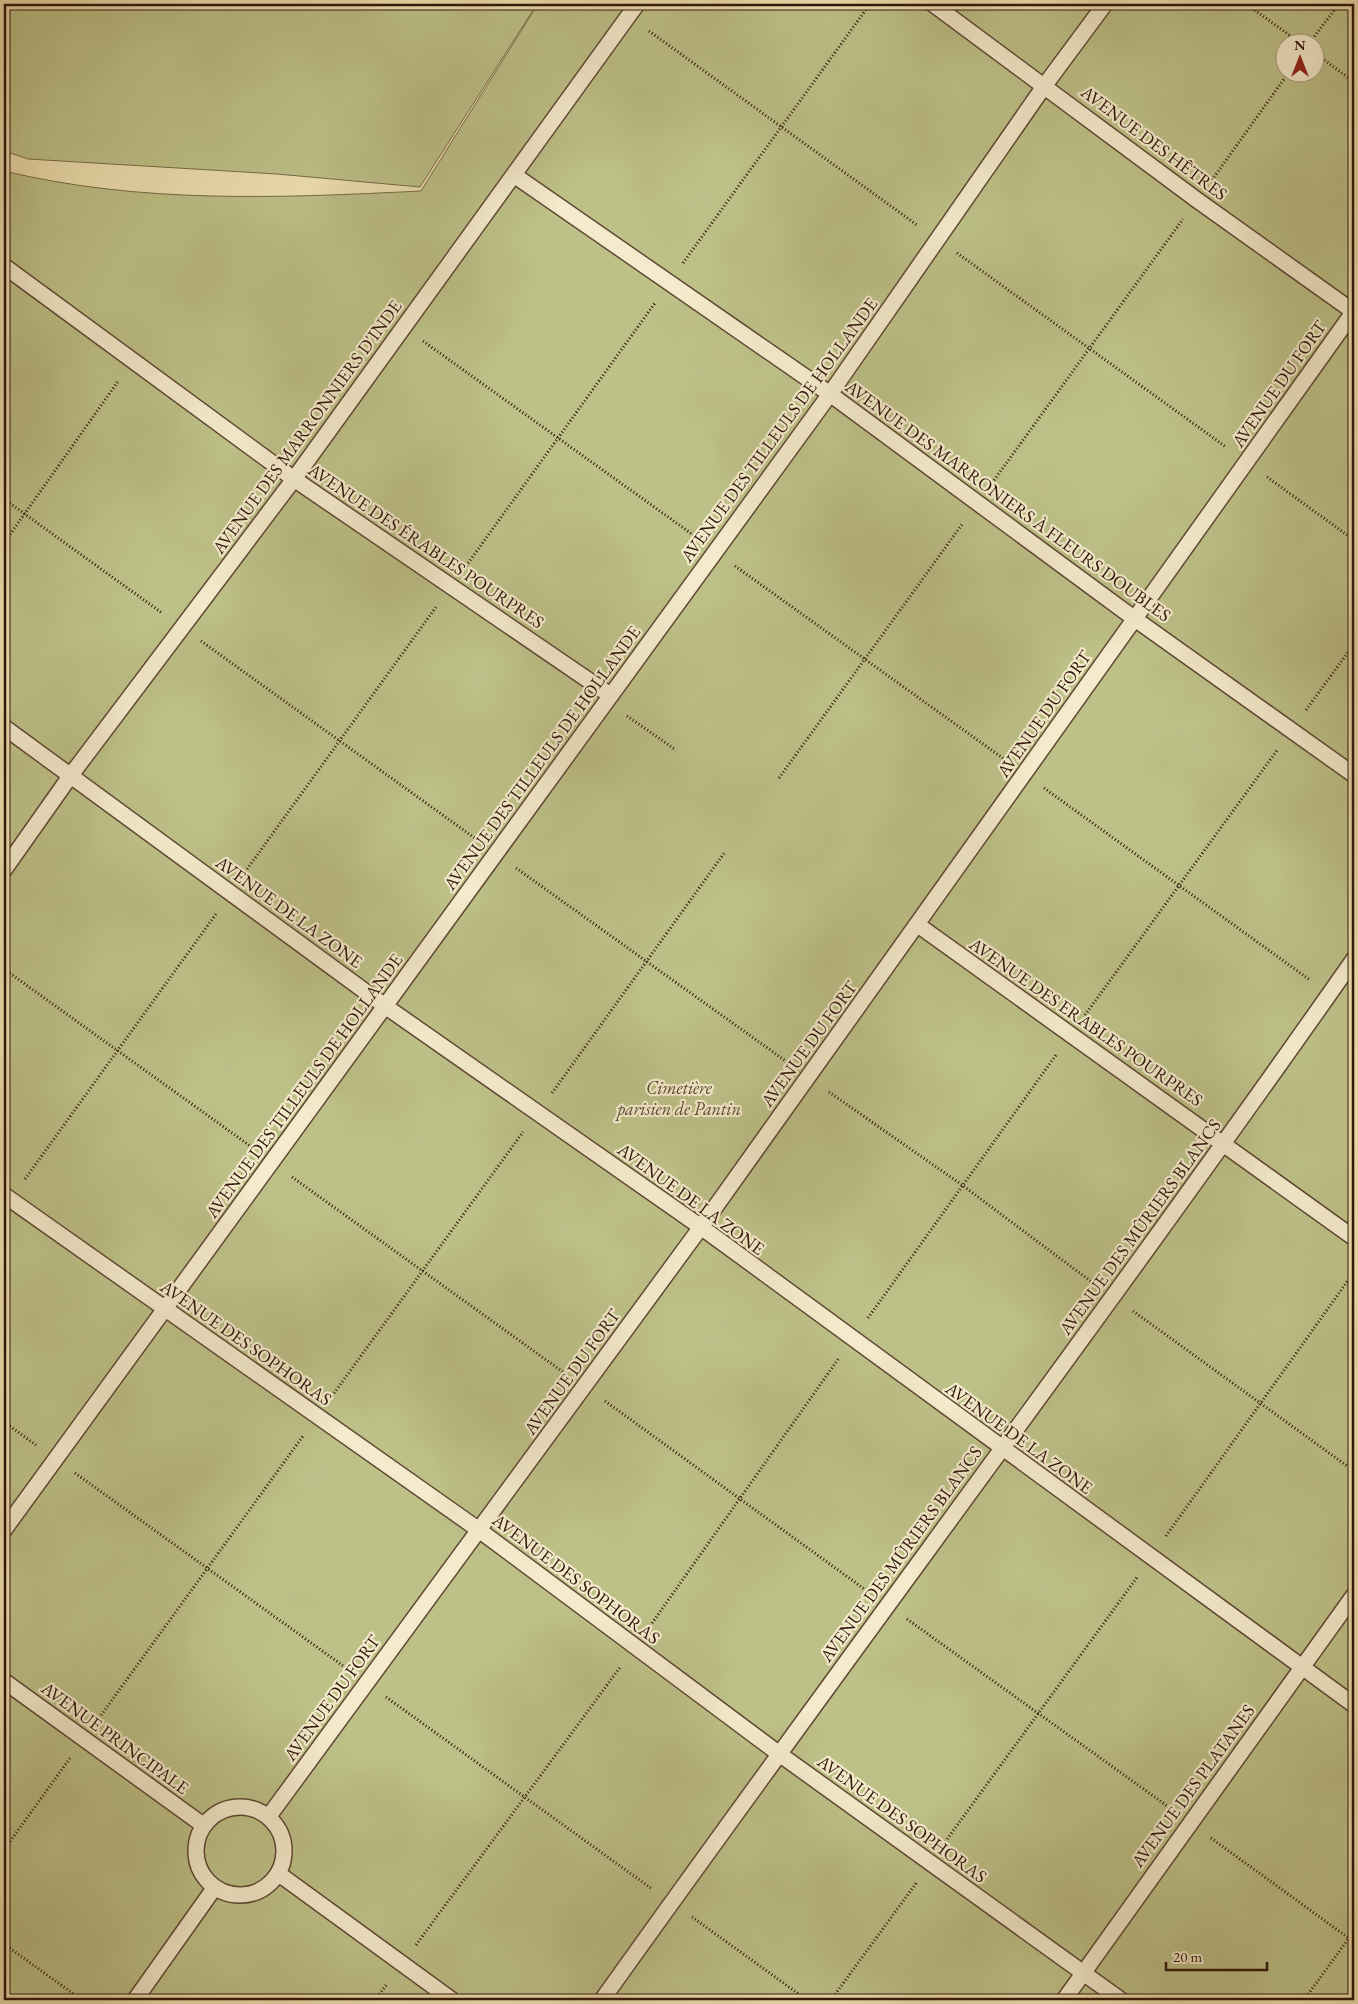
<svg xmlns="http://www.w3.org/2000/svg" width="1358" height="2004" font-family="'EB Garamond',serif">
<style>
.green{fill:#bdc188;stroke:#766b49;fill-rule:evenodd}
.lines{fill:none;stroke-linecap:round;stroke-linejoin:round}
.service-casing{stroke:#604834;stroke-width:18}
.path{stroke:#30150a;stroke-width:3;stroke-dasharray:1 2.5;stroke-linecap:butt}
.service{stroke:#f4ebcc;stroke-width:15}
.labels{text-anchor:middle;stroke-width:4.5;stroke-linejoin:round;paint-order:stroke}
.street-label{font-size:18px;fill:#30150a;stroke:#f4ebcc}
.park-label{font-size:18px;font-style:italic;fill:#5a4930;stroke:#f4ebcc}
</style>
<rect width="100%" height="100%" fill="#eee0b0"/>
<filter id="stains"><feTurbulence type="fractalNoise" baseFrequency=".004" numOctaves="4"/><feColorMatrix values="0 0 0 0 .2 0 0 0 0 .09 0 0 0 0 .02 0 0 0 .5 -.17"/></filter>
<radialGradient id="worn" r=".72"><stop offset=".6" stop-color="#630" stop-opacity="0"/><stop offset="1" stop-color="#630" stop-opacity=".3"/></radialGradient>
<path class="green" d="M4,4H537L420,187L277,174L28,159L4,151Z
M538,4H1354V2000H4V171C141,204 281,198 421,191ZM1286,42H1316V72H1286Z"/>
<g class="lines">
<defs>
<path id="service" d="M933,4L1197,200L1354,312
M514,175L830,394L1135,619L1354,775
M4,266L294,479L610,695
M4,727L385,1006L701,1227L1354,1705
M4,870L71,775L294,479L637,4
M918,925L1354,1238
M4,1195L479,1530L778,1753L1121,2000
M4,1530L830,394L1045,85L1105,4
M4,1681L203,1825
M196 1851a44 44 0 1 1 88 0a44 44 0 1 1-88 0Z
M269,1816L701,1227L1354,311
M279,1874L452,2000
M135,2000L215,1887
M602,2000C850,1652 1108,1310 1354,959
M1064,2000L1354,1595"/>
</defs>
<use href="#service" class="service-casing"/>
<path class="path" d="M1246,4L1299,42
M649,31L917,225
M1310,42L1339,4
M1316,54L1354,82
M1212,180L1289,72
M957,253L1226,447
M683,263L870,4
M423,341L696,537
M1267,477L1354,540
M992,483L1183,219
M4,499L162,613
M4,543L119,380
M466,566L655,303
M735,566L1004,759
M201,641L476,839
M1306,710L1354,644
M627,716L676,750
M779,778L963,523
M1044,788L1310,980
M516,868L787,1062
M245,872L436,607
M4,969L253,1148
M1085,1015L1278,749
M829,1092L962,1185L1093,1283
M552,1093L725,852
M292,1177L563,1372
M25,1179L216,914
M1133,1311L1354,1471
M868,1318L1056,1055
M332,1396L523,1132
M605,1401L867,1591
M4,1422L36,1445
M75,1473L346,1668
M1166,1536L1354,1272
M907,1619L1170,1808
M650,1626L839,1358
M386,1697L652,1889
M99,1718L303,1436
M1211,1838L1354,1942
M945,1842L1138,1576
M4,1850L70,1758
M692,1917L807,2000
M4,1944L82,2000
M416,1945L621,1666
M375,2000L387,1984
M831,2000L917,1882
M1304,2000L1354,1931"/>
<use href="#service" class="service"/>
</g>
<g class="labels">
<g class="street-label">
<text transform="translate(1154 143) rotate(37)" y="6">AVENUE DES HÊTRES</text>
<text transform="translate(1279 384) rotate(-55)" y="6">AVENUE DU FORT</text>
<text transform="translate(307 427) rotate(-54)" y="6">AVENUE DES MARRONNIERS D'INDE</text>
<text transform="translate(779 430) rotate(-54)" y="6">AVENUE DES TILLEULS DE HOLLANDE</text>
<text transform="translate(1008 501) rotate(36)" y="6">AVENUE DES MARRONIERS À FLEURS DOUBLES</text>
<text transform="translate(426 546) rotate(34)" y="6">AVENUE DES ÉRABLES POURPRES</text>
<text transform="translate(1044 714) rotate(-55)" y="6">AVENUE DU FORT</text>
<text transform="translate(542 758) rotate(-54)" y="6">AVENUE DES TILLEULS DE HOLLANDE</text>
<text transform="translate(289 912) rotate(36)" y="6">AVENUE DE LA ZONE</text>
<text transform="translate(1086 1022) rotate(35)" y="6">AVENUE DES ERABLES POURPRES</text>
<text transform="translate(809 1044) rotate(-54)" y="6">AVENUE DU FORT</text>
<text transform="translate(304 1086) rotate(-54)" y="6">AVENUE DES TILLEULS DE HOLLANDE</text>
<text transform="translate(691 1199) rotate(36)" y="6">AVENUE DE LA ZONE</text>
<text transform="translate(1140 1227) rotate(-54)" y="6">AVENUE DES MÛRIERS BLANCS</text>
<text transform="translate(246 1343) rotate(35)" y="6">AVENUE DES SOPHORAS</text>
<text transform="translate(572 1372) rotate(-54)" y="6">AVENUE DU FORT</text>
<text transform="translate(1019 1438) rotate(36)" y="6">AVENUE DE LA ZONE</text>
<text transform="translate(901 1554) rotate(-54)" y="6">AVENUE DES MÛRIERS BLANCS</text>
<text transform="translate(576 1579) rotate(37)" y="6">AVENUE DES SOPHORAS</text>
<text transform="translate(332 1698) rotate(-54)" y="6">AVENUE DU FORT</text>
<text transform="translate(115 1738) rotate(36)" y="6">AVENUE PRINCIPALE</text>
<text transform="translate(1193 1786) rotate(-54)" y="6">AVENUE DES PLATANES</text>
<text transform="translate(902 1819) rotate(36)" y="6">AVENUE DES SOPHORAS</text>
</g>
<g class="park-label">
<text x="679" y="1094">Cimetière<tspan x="679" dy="21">parisien de Pantin</tspan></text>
</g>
</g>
<rect width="1358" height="2004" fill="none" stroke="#eee0b0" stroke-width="20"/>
<rect x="5" y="5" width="1348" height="1994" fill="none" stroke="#30150a" stroke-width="2.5"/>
<rect x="10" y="10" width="1338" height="1984" fill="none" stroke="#30150a"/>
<g transform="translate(1300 58)"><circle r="24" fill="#f4ebcc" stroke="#a6957e"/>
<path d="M0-4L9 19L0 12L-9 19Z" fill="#8f2418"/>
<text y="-8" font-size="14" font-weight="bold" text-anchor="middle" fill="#30150a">N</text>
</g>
<path d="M1166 1962v8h101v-8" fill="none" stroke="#30150a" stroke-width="2.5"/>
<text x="1173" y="1962" font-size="15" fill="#30150a" stroke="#f4ebcc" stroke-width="4" paint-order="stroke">20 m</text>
<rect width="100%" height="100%" filter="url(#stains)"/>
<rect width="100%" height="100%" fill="url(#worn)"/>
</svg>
